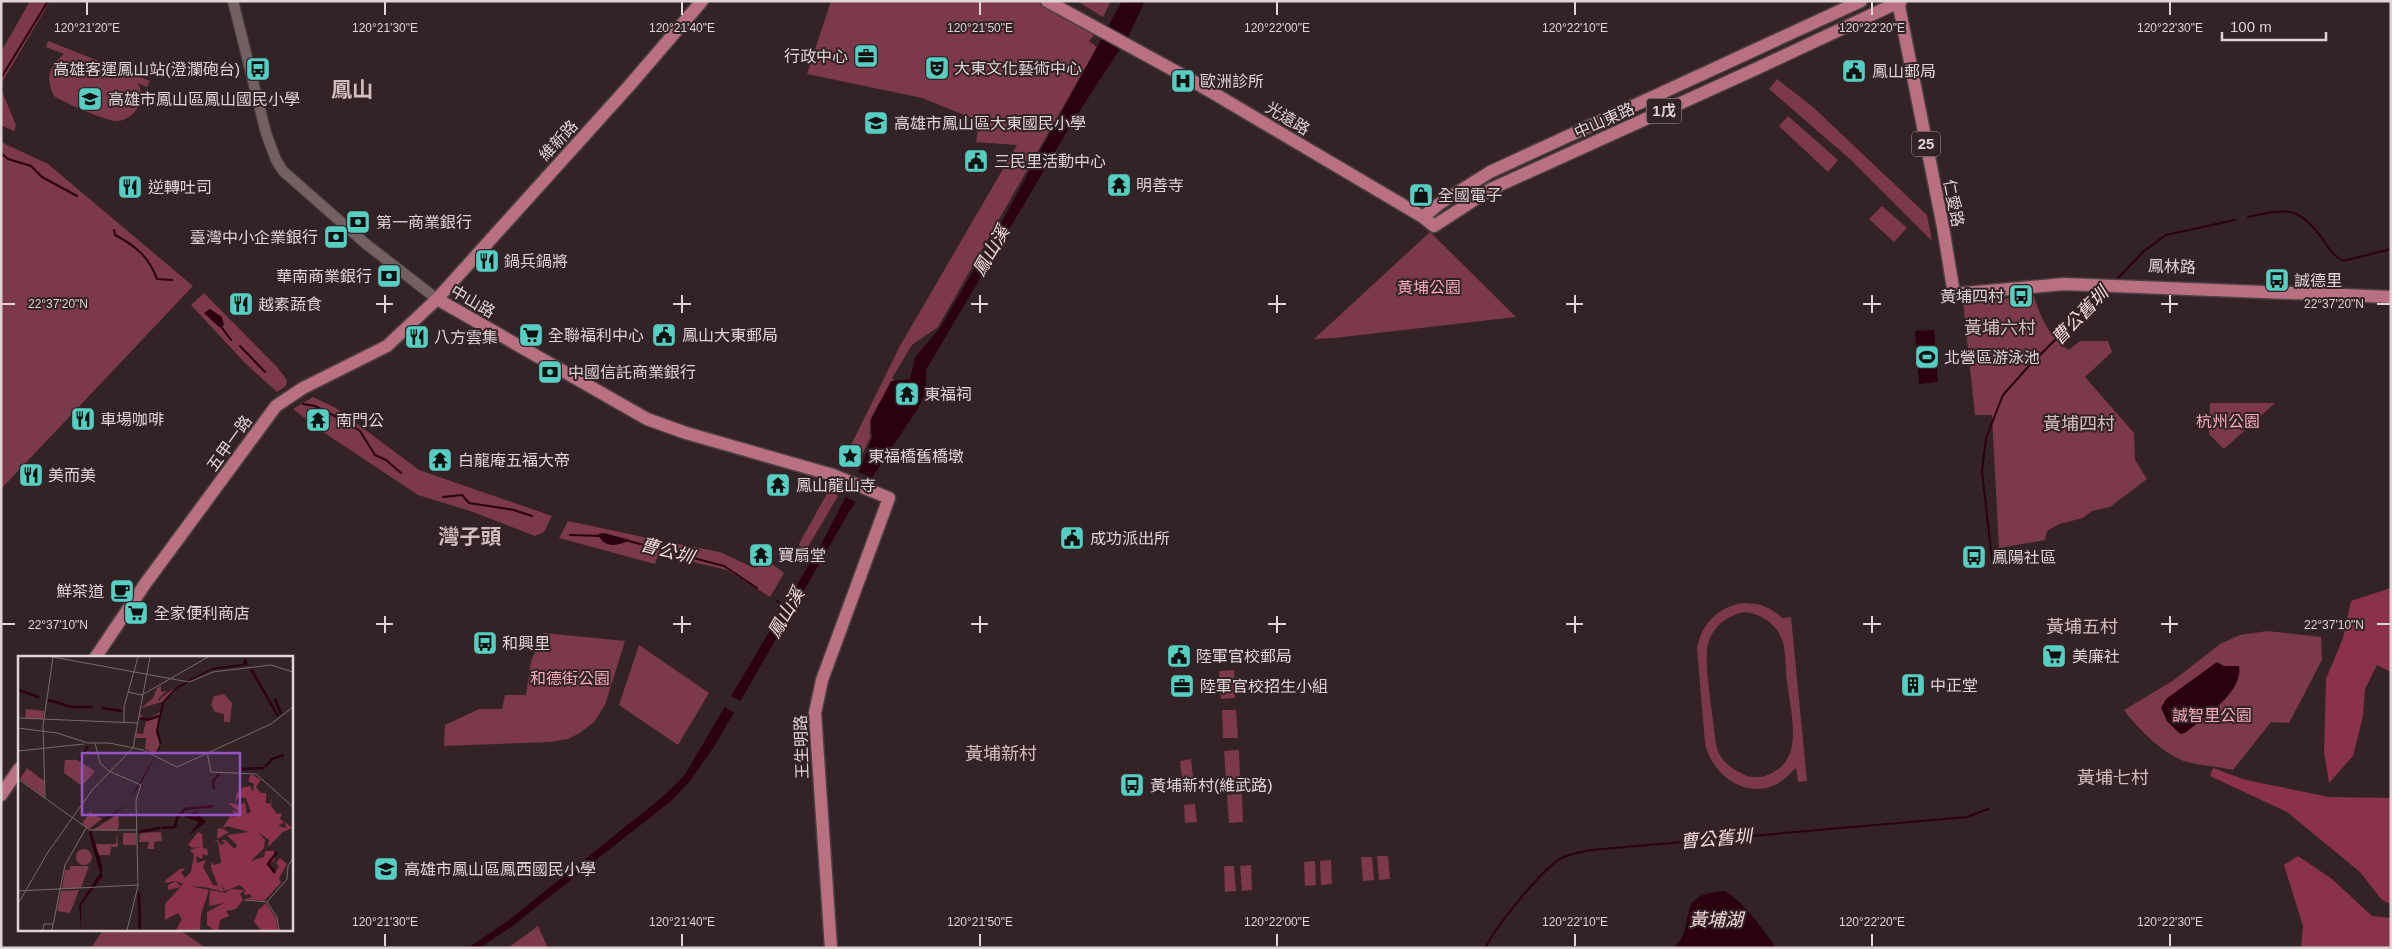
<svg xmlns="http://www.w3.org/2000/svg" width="2392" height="949" font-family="Arial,'Noto Sans TC',sans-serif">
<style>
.green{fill:#7b3949;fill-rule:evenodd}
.forest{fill:#8a324a}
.water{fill:#2c010f}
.pier{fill:#332326}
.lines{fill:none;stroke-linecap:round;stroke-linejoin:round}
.stream{stroke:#2c010f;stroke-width:2}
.minor-casing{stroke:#4d4043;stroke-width:12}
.major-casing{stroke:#4d4043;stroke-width:15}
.minor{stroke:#736063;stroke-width:10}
.major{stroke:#b97181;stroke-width:12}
.ticks{fill:none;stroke:#dfd4d6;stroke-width:2}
.labels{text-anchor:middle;stroke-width:4;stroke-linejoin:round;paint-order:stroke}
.shield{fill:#332326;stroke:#ab9fa1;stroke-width:1}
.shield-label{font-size:15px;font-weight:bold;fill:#dfd4d6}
.poi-label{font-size:16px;fill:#dfd4d6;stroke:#332326;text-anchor:start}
.street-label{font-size:16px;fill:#dfd4d6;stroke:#332326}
.park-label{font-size:16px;fill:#f6aab9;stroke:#332326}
.water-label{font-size:18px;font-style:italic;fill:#f4dade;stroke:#332326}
.neighbourhood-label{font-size:18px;fill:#d2bdc0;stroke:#332326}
.district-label{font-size:21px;font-weight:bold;fill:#d2bdc0;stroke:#332326}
.inset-river{fill:none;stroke:#2c010f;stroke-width:2.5}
.inset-road{fill:none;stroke:#786a6c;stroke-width:1}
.view{fill:#9456c5;fill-opacity:0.15;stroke:#9456c5;stroke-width:2.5}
.inset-edge{fill:none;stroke:#dfd4d6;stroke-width:2.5}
.ticks-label{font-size:12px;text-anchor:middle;fill:#dfd4d6;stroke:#332326;stroke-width:4;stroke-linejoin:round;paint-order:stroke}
</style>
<rect width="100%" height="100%" fill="#332326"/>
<path class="green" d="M30,1H50L1,84V52Z
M831,1H1036L1095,34L1089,41L1097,47L938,327L912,345L892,378L897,383L879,403L870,420V438L856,468L842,463L900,346L1017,145L976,142L979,121L922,98L807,74Z
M1077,1H1111L1103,17Z
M48,41L150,81L147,87L137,83C142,88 142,99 139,105C136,114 124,122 115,121C104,120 63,102 54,96C45,78 49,66 64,54L46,47Z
M1777,79L1814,108L1927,215L1932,241L1851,160L1769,89Z
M1,89L16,125L14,131L1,125Z
M1788,116L1838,160L1828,172L1779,126Z
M1,142L48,164L193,286L1,489Z
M1882,206L1907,228L1894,242L1869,219Z
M1430,232L1516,317L1334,338L1314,339Z
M204,293L277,367L287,380L286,386L277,392L246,364L191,305Z
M2034,296C2040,317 2050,338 2069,350L2080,341H2108L2112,352L2085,377L2134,433L2135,460L2147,479L2110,507L2092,511L2083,518L2059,524L2047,531L2045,540L1999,548L1992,415H1975L1963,302Z
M313,397L336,408L419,470L552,516L544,532L535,536L473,512L418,495L320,430L293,409Z
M2210,403H2275L2224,449L2209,434Z
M829,490L838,496L802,557L799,544Z
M568,521L662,541L655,564L559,538Z
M668,542L720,552L754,568L772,564L784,573L770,597L727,570L663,555Z
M1744,603C1759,603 1771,607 1782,618L1791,617L1807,781L1798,782L1796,768C1789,774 1784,781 1775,785C1743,799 1711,773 1705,743L1697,648C1702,623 1719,606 1744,603ZM1744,612C1758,613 1771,620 1779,633C1787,646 1785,667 1787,682C1790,711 1805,757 1772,773C1763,778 1752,779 1743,774C1729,768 1719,759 1716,744C1714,723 1703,661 1708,644C1713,626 1727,616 1744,612Z
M2267,631L2321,637L2322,660L2289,723L2271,722L2233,770C2217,766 2202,766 2187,762C2164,755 2138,729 2124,710L2174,680L2220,644L2240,635Z
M544,633L625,641L605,705L594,722L580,733L568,739L550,742L444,746L445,725L479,709H502L505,695H526L531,661Z
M639,645L709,693L678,745L619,705Z
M1234,670L1235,698L1221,699L1219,671Z
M1222,710H1236L1238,738H1223Z
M1239,750L1240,779H1226L1224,751Z
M1191,759L1193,778L1182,779L1180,761Z
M1242,794L1243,822L1229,823L1227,795Z
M1195,804L1197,822L1185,823L1184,805Z
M1377,856H1388L1390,879L1379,880Z
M1361,857H1372L1374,880L1363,881Z
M1331,860L1332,884L1321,885L1320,861Z
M1315,861L1316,885L1305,886L1304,862Z
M1251,865L1252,890L1242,891L1240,866Z
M1224,866H1234L1236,891L1225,892Z
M538,926L548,948H508Z
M103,930H180L206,948H91Z"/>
<path class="forest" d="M2391,588V672L2377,665L2365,689L2363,716L2353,756L2329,783L2324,752L2326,679L2343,638L2351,601Z
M2213,768L2246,780L2329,797L2391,798V904L2382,900L2360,872L2287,812L2210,776Z
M2298,856L2332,879L2372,916L2391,918V948H2301L2303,926L2284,865Z"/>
<path class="water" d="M1122,1H1145L1129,35L1075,118L926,370V392L917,410L849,512L714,747L689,782L671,801L511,927L479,948H468L509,920L660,799L684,776L824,539L861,467L872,438L871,420L891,381L910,379L915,357L940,328L1005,216Z
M210,309L222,317L224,325L219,327L204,313Z
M1934,330L1938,382L1919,384L1915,331Z
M604,533L630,540C618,546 604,549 598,534Z
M2217,662L2224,666H2239C2244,692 2203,718 2185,733L2180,734L2167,721L2161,708L2166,699Z
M1725,891C1746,904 1762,928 1776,948H1674C1700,923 1670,895 1725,891Z"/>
<path class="pier" d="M856,471L873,478L858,503L844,496Z
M729,695L743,702L736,714L723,706Z"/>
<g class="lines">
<path class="stream" d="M1,78L48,1
M1,153L8,159L31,166L42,177L77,196
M2248,217C2285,209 2298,205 2322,238C2328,248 2333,255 2343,261L2391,249
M114,230L115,235C136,246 149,257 157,279L172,280
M2115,281L2144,251L2166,235L2235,220
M220,325L231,340
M240,346L265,372
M303,404L315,406L346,422L360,431L375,455L386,460L401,473
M443,497L462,495L469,503L514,510L532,516
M570,535L601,536
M625,540L724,566L757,588
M1992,560L1982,471L1986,438L2003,395L2028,367L2104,291
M777,601L786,607
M1485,948C1497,926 1543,866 1564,857C1572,853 1582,852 1591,850L1967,817L1988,809"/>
<defs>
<path id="minor" d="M233,1L266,133L276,160L283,171L366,244L437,299"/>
<path id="major" d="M1047,1L1186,77L1423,217L1434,226L1491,189L1747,73L1901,1
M1898,1L1943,227L1954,294L2064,284L2391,297
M1423,217L1439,204L1490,172L1861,1
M437,299L647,419L686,433L833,475L889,498L822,680L815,713L831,948
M95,658L145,584L276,406L303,388L387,346L437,299L629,86L702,1
M1,795L19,769"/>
</defs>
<use href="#minor" class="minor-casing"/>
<use href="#major" class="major-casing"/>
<use href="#minor" class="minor"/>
<use href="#major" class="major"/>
</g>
<path class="ticks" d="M87,2V15M385,2V15M682,2V15M980,2V15M1277,2V15M1575,2V15M1872,2V15M2170,2V15M385,295V313M682,295V313M980,295V313M1277,295V313M1575,295V313M1872,295V313M2170,295V313M2,304H15M376,304H393M673,304H691M971,304H988M1268,304H1286M1566,304H1583M1863,304H1881M2161,304H2178M2377,304H2390M385,616V633M682,616V633M980,616V633M1277,616V633M1575,616V633M1872,616V633M2170,616V633M2,624H15M376,624H393M673,624H691M971,624H988M1268,624H1286M1566,624H1583M1863,624H1881M2161,624H2178M2377,624H2390M385,934V946M682,934V946M980,934V946M1277,934V946M1575,934V946M1872,934V946M2170,934V946"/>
<defs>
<symbol id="office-square" viewBox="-11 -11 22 22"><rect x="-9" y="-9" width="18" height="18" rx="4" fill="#57cec2" stroke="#332326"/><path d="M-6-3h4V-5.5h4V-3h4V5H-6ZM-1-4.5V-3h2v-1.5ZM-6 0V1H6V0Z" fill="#111"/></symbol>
<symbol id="theatre-square" viewBox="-11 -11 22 22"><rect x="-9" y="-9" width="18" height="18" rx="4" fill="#57cec2" stroke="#332326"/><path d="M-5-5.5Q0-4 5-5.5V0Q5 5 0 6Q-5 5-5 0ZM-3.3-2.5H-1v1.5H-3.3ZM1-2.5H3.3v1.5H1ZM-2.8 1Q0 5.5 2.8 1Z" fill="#111"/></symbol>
<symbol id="bus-square" viewBox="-11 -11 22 22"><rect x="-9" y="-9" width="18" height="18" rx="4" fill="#57cec2" stroke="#332326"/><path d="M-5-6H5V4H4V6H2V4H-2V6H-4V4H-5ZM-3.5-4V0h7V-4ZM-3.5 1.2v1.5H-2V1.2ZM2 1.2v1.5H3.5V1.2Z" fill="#111"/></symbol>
<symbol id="civic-square" viewBox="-11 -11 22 22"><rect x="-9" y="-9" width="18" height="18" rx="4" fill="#57cec2" stroke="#332326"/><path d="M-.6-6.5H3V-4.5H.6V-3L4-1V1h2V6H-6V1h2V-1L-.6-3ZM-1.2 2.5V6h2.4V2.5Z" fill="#111"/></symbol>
<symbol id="hospital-square" viewBox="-11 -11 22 22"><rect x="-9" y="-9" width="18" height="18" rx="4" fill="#57cec2" stroke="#332326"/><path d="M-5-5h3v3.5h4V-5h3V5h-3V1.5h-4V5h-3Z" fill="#111"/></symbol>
<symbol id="school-square" viewBox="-11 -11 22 22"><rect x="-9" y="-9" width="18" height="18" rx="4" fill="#57cec2" stroke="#332326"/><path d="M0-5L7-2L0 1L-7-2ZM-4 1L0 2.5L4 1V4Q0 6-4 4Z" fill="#111"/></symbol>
<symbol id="temple-square" viewBox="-11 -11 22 22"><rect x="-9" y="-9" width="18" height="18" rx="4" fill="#57cec2" stroke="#332326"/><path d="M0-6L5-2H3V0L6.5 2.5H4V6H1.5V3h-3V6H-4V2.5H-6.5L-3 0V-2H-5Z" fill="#111"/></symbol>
<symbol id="restaurant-square" viewBox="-11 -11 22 22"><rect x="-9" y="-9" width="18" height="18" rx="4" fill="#57cec2" stroke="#332326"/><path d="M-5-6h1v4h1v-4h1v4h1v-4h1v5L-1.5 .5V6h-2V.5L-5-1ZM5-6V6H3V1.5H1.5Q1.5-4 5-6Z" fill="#111"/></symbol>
<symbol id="shop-square" viewBox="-11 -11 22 22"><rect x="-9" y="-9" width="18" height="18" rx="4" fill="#57cec2" stroke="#332326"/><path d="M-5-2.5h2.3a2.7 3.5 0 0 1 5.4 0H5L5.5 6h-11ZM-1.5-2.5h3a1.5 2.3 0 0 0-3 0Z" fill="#111"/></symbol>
<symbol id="bank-square" viewBox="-11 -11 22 22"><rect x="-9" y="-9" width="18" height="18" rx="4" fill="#57cec2" stroke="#332326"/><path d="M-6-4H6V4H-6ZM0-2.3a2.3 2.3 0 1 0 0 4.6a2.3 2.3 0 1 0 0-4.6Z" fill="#111"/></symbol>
<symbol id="supermarket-square" viewBox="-11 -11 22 22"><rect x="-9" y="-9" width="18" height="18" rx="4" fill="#57cec2" stroke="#332326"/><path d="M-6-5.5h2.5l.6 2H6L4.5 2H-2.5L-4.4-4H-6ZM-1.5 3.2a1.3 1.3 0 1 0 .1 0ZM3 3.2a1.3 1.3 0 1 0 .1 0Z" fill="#111"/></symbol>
<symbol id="stadium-square" viewBox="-11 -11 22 22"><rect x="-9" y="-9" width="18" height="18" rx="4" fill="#57cec2" stroke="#332326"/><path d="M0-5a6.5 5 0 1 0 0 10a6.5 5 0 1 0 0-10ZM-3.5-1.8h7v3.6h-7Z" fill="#111"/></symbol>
<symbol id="sight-square" viewBox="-11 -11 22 22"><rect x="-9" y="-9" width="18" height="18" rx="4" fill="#57cec2" stroke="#332326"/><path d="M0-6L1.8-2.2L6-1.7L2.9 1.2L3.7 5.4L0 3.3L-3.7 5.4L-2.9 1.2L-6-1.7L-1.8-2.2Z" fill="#111"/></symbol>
<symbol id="cafe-square" viewBox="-11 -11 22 22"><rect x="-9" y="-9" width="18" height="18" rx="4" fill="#57cec2" stroke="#332326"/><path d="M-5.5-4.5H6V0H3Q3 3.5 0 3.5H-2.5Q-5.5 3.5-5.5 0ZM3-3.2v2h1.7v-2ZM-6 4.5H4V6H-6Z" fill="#111"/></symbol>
<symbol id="building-square" viewBox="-11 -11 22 22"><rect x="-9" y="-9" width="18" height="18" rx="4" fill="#57cec2" stroke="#332326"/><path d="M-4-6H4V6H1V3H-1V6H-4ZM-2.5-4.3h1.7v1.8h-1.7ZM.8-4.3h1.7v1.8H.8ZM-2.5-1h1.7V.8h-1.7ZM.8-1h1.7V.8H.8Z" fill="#111"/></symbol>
</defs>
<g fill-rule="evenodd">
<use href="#office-square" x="852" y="42" width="28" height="28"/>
<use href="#theatre-square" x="923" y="54" width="28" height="28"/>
<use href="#bus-square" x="244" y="55" width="28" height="28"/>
<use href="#civic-square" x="1840" y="57" width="28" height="28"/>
<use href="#hospital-square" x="1169" y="67" width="28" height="28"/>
<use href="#school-square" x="76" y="85" width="28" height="28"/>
<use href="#school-square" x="862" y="109" width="28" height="28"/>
<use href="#civic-square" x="962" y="147" width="28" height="28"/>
<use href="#temple-square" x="1105" y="171" width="28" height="28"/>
<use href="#restaurant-square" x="116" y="173" width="28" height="28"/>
<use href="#shop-square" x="1407" y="181" width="28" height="28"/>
<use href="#bank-square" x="344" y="208" width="28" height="28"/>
<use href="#bank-square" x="322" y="223" width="28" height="28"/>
<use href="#restaurant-square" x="473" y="247" width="28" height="28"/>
<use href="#bank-square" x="375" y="262" width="28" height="28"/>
<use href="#bus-square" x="2263" y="266" width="28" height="28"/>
<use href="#bus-square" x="2007" y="282" width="28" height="28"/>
<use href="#restaurant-square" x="227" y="290" width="28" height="28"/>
<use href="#supermarket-square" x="517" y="321" width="28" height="28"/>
<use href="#civic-square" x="650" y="321" width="28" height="28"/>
<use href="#restaurant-square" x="403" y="323" width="28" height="28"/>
<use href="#stadium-square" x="1913" y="343" width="28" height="28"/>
<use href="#bank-square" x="536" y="358" width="28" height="28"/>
<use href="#temple-square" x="893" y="380" width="28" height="28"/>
<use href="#restaurant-square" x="69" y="405" width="28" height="28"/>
<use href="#temple-square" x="304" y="406" width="28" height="28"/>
<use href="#sight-square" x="836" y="442" width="28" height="28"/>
<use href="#temple-square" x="426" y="446" width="28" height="28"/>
<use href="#restaurant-square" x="17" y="461" width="28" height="28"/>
<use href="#temple-square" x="764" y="471" width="28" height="28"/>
<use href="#civic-square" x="1058" y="524" width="28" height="28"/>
<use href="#temple-square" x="747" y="541" width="28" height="28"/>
<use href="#bus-square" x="1960" y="543" width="28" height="28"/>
<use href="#cafe-square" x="108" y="577" width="28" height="28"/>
<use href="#supermarket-square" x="122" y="599" width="28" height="28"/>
<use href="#bus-square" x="471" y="629" width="28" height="28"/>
<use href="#civic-square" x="1165" y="642" width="28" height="28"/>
<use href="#supermarket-square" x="2040" y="642" width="28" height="28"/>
<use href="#building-square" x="1899" y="671" width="28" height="28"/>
<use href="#office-square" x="1168" y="672" width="28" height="28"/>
<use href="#bus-square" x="1118" y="771" width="28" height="28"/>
<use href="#school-square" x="372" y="855" width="28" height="28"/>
</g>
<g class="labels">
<g class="shield">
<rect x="1646.5" y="98.5" width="35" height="25" rx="4"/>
<rect x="1912" y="131.5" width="28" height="25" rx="4"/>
</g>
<g class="shield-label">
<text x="1664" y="116">1戊</text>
<text x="1926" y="149">25</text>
</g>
<g class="poi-label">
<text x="848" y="62" text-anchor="end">行政中心</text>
<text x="954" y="74">大東文化藝術中心</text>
<text x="240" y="75" text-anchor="end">高雄客運鳳山站(澄瀾砲台)</text>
<text x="1872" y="77">鳳山郵局</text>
<text x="1200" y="87">歐洲診所</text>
<text x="108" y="105">高雄市鳳山區鳳山國民小學</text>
<text x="894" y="129">高雄市鳳山區大東國民小學</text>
<text x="994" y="167">三民里活動中心</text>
<text x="1136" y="191">明善寺</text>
<text x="148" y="193">逆轉吐司</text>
<text x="1438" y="201">全國電子</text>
<text x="376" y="228">第一商業銀行</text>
<text x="318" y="243" text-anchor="end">臺灣中小企業銀行</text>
<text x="504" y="267">鍋兵鍋將</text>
<text x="372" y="282" text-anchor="end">華南商業銀行</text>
<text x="2294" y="286">誠德里</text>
<text x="2004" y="302" text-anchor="end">黃埔四村</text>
<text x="258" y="310">越素蔬食</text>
<text x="548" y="341">全聯福利中心</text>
<text x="682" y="341">鳳山大東郵局</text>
<text x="434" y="343">八方雲集</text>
<text x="1944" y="363">北營區游泳池</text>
<text x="568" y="378">中國信託商業銀行</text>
<text x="924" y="400">東福祠</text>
<text x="100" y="425">車場咖啡</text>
<text x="336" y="426">南門公</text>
<text x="868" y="462">東福橋舊橋墩</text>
<text x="458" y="466">白龍庵五福大帝</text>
<text x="48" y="481">美而美</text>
<text x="796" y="491">鳳山龍山寺</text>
<text x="1090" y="544">成功派出所</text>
<text x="778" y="561">寶扇堂</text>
<text x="1992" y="563">鳳陽社區</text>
<text x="104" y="597" text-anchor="end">鮮茶道</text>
<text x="154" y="619">全家便利商店</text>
<text x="502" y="649">和興里</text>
<text x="1196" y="662">陸軍官校郵局</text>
<text x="2072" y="662">美廉社</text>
<text x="1930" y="691">中正堂</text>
<text x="1200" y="692">陸軍官校招生小組</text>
<text x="1150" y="791">黃埔新村(維武路)</text>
<text x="404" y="875">高雄市鳳山區鳳西國民小學</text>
</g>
<g class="street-label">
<text transform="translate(1288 118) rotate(31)" y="6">光遠路</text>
<text transform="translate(1604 120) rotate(-24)" y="6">中山東路</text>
<text transform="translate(558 140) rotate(-47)" y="6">維新路</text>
<text transform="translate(1954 203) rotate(79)" y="6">仁愛路</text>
<text transform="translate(2172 266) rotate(2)" y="6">鳳林路</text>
<text transform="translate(473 301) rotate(30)" y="6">中山路</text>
<text transform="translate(229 443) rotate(-54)" y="6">五甲一路</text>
<text transform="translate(801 747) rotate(-92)" y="6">王生明路</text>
</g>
<g class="park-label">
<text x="1429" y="293">黃埔公園</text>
<text x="2228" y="427">杭州公園</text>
<text x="570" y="684">和德街公園</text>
<text x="2212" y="721">誠智里公園</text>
</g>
<g class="water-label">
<text transform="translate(991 251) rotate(-60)" y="6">鳳山溪</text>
<text transform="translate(2080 316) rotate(-46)" y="6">曹公舊圳</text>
<text transform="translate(667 551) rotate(15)" y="6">曹公圳</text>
<text transform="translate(786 613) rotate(-60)" y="6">鳳山溪</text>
<text transform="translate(1716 839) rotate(-5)" y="6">曹公舊圳</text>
<text x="1716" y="926">黃埔湖</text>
</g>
<g class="neighbourhood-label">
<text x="2000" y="334">黃埔六村</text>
<text x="2079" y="430">黃埔四村</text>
<text x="2082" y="633">黃埔五村</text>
<text x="1001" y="760">黃埔新村</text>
<text x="2113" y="784">黃埔七村</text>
</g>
<g class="district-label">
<text x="352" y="97">鳳山</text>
<text x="470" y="544">灣子頭</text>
</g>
</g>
<g transform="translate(18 656)">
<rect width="275" height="275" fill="#332326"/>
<path d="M143,30V36L149,35L140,43L142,45L143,42L158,31L144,46L123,52L135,42L139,32ZM206,38L214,47L212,66H206V58L197,56L193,49L196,40ZM8,53L26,55L25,63L7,62ZM142,56L138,76L142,88L137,98L127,93L128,82H118V77L125,78L128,65L121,62L122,58L128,64ZM47,104H59L77,115L64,130L46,117ZM9,112L26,125V141L2,123ZM72,156L84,163L71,173L64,168ZM100,158L101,171L98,175L75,174ZM143,176L144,185L136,186V193H129L131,186H121L122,177ZM99,177L100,191H93L92,199H81L76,188H98ZM105,177H118V189H105ZM58 201a8 8 0 1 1 16 0a8 8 0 1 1-16 0ZM52,210H71L63,232L44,233L47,214H52ZM61,234L52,257L39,255L43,235Z" fill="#7b3949"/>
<path d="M233,118L243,124L238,131L243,137H248V147L252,148L254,141L253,150L259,158L264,157L262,163L266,166L260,170L268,172L267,166L274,172L265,176L250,191L251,184L240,176L247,184L246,192L233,205L246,201L247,195H256L257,204L251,208L257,217L261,210L258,207L262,202L269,208L261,222L263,227L246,245L227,243L234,241L232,238L226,239L227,234L222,229L207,235L203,227L206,236L186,231L171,230L191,234L183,258L182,274H158L164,263L160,257L147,264V248L165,228L158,225L163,231L150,234V229L158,225L147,227L148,224L162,213L167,212L163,217L167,222L173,216L176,199L172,194L184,190L175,192L170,189L180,176L184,178L185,192L189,193L190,198L189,200L185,198L184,203L178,200L179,207L188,204L185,211L195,229L200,230L193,211L194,206L196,209L203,207L200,186L196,185L200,184L203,189L207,187L203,184H207L217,193L219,189L209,179L231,176L209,170L204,173L211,176L199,183L200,172L204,173L212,160L216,161L215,154L222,157L210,147L222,149L227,146L229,158L233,156L228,142L221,141L217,146L219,136L226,131L232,130L235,136L236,128L230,125ZM213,233L226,234L222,238L225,244L218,253L208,255L211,260L202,264L200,274H196L189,269V256L206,247L191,250L192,234L207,237ZM248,247L258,262L260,274H243L236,266L240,254Z" fill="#8a324a"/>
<path d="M227,1L230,9L193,14L157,34L146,47L140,74L143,85L142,91L125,124L108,149L93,161L77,169L73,174L84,209V221L63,249V274L61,249L82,217L71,177L76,170L109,148L134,105L142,89L138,75L144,47L158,31L194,12L225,8ZM178,155L188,166L171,179L181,166L167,161Z" fill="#2c010f"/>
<path class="inset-river" d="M233,13L260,60M0,34L21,41M257,43L263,58M30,44L54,51H75M84,52L104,55M122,62L129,64L141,60M62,104L70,90M247,111L254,103L266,99M224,113L246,112M196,133L195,125L201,118M143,172L157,171L159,162L167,153L195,150M121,176L142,172M257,217L250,208L259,196M121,237L122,274"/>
<path class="inset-road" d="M35,1L171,26L195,16L253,9L275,16M110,36L124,39L190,1M0,62L119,67M106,66V51L120,1M0,72L39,77L70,87H91L125,94L159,111L253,68L275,51M77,87L82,107L92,116M115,92L132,1M0,95L66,88M189,96L193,116L238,118L275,151M93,116L123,129L118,144L120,230L109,274M0,123L72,174H119M27,142L25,70L35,1M0,235L120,229M226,244L249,246L259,261L261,274M249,246L269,223L270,210L275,202M0,248L30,196L75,133L115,92M25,274L26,268H35M34,274L47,209L68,172"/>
<path class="view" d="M64,97H222V159H64Z"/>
<rect width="275" height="275" class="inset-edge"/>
</g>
<g class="ticks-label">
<text x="87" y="32">120°21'20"E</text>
<text x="385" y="32">120°21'30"E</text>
<text x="682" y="32">120°21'40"E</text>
<text x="980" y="32">120°21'50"E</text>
<text x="1277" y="32">120°22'00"E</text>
<text x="1575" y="32">120°22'10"E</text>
<text x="1872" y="32">120°22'20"E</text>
<text x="2170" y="32">120°22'30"E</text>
<text x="58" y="308">22°37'20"N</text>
<text x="2334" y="308">22°37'20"N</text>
<text x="58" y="629">22°37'10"N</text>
<text x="2334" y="629">22°37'10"N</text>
<text x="385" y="926">120°21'30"E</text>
<text x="682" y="926">120°21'40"E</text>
<text x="980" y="926">120°21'50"E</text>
<text x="1277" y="926">120°22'00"E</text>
<text x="1575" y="926">120°22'10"E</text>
<text x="1872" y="926">120°22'20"E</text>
<text x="2170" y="926">120°22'30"E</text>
</g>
<rect width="2392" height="949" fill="none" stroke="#dfd4d6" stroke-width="5"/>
<path d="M2222 32v8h104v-8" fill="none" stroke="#dfd4d6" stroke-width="2.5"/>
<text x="2230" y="32" font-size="15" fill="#dfd4d6" stroke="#332326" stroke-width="4" paint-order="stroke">100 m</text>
</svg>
